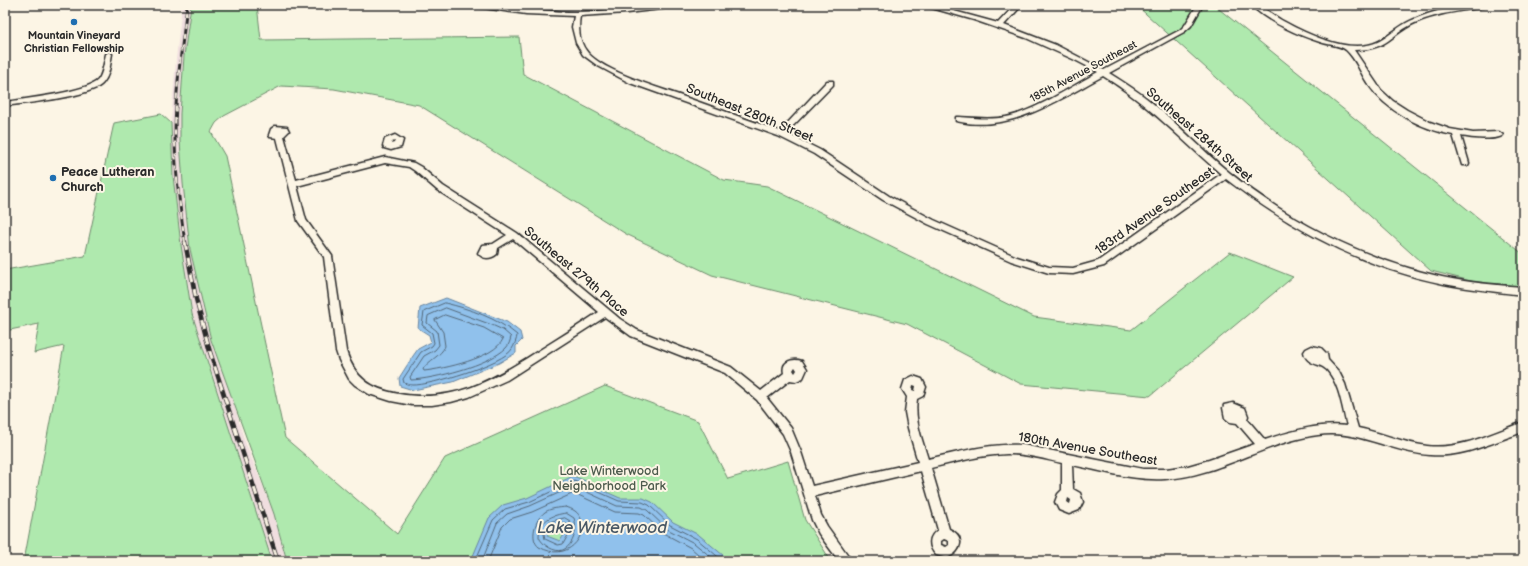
<svg xmlns="http://www.w3.org/2000/svg" width="1528" height="566" font-family="'Balsamiq Sans',sans-serif">
<style>
.built{fill:#f0dedf}
.green{fill:#afe9ae;stroke:#6d8a6c}
.water{fill:#90c1ec;stroke:#68859f;fill-rule:evenodd}
.lines{fill:none;stroke-linecap:round;stroke-linejoin:round}
.shore{stroke:#536778;stroke-width:1}
.minor-casing{stroke:#2b2b2b;stroke-width:3}
.minor{fill:#fcf5e5;fill-rule:evenodd}
.rail-far1-casing{stroke:#2b2b2b;stroke-width:3}
.rail-casing{stroke:#2b2b2b;stroke-width:4.5}
.rail-far1{stroke:#fcf5e5;stroke-width:2;stroke-dasharray:6;stroke-linecap:butt}
.rail{stroke:#fcf5e5;stroke-width:3;stroke-dasharray:8;stroke-linecap:butt}
.poi-dot{fill:#1f6fb2;stroke:#fcf5e5;stroke-width:1.5}
.labels{text-anchor:middle;stroke-width:4;stroke-linejoin:round;paint-order:stroke}
.far-poi-label{font-size:11px;font-weight:bold;fill:#2b2b2b;stroke:#fcf5e5}
.far-street-label{font-size:11px;fill:#2b2b2b;stroke:#fcf5e5}
.street-label{font-size:13px;fill:#2b2b2b;stroke:#fcf5e5}
.poi-label{font-size:13px;font-weight:bold;fill:#2b2b2b;stroke:#fcf5e5;text-anchor:start}
.park-label{font-size:13px;fill:#4c5a4c;stroke:#fcf5e5}
.near-water-label{font-size:17px;font-style:italic;fill:#495865;stroke:#fcf5e5}
</style>
<rect width="100%" height="100%" fill="#fcf5e5"/>
<filter id="ink" filterUnits="userSpaceOnUse"><feTurbulence type="fractalNoise" baseFrequency=".025" numOctaves="2"/><feDisplacementMap in="SourceGraphic" scale="8" xChannelSelector="R" yChannelSelector="G"/><feConvolveMatrix kernelMatrix="1 2 1 2 8 2 1 2 1" color-interpolation-filters="sRGB"/></filter>
<g filter="url(#ink)">
<path class="built" d="M182,5H191L184,56L180,114V141L183,183L190,249L211,340L232,397L244,439L274,514L287,561H272L192,314L181,245L173,176L171,123L176,60Z"/>
<path class="green" d="M191,5H257L261,40L519,37L523,74L724,180L767,186L1034,317L1131,330L1230,252L1293,277L1150,396L1021,384L907,324L712,275L626,234L419,105L334,89L281,86L224,116L216,123L211,132L225,156L285,438L397,534L445,458L605,386L698,421L728,479L788,461L805,520L831,561H287L274,514L211,340L190,249L183,183L180,141V114L184,56Z
M1136,5H1214L1523,254V287L1475,282L1431,271Z
M161,114L171,123L173,176L181,245L192,314L272,561H24L64,346L34,353L39,324L5,331V270L85,256L114,123Z"/>
<path class="water" d="M446,298L507,322L520,332L522,340L516,346V353L499,363L453,382L413,390L400,386L399,378L413,356L418,349L431,342L429,335L418,328L420,308Z
M573,476L588,482L602,490L620,498H643L652,502L673,522L699,535L730,561H473V556L489,518L503,505L527,498ZM566,522L567,530L560,541L547,536L553,525Z"/>
<g class="lines">
<path class="shore" d="M445,303C470,309 497,318 517,335C517,339 514,346 512,349C505,363 429,386 413,385C410,385 407,384 404,383L403,379L421,352L432,346L434,343L432,333L422,325L424,312Z
M446,308L492,325L503,330L511,337C510,341 509,345 506,348C489,365 434,379 411,380L410,377L424,356L435,350L439,345L437,331L427,323L428,316Z
M445,315L484,328L503,339C495,358 443,369 424,371L423,369C429,360 441,356 445,346L443,332L435,320Z
M566,507C569,508 572,509 575,511C594,525 573,566 539,547C529,539 535,519 545,512C551,508 559,508 566,507Z
M566,513L574,518C578,528 574,545 563,550C555,553 542,545 539,537C539,520 552,515 566,513Z
M565,518L570,521L571,530L563,544L558,545L545,539L544,534L550,522Z
M477,561V557L493,520L505,509L529,502L574,481L619,501L642,502L649,505L670,525L697,539L723,561
M482,561L497,523L507,514L530,506L574,486L617,506L641,507L647,510L667,529L694,543L716,561
M488,561L502,527L510,519L532,512L574,493L615,512L639,513L644,515L663,533L691,548L706,561"/>
<defs>
<path id="minor" d="M322,5H345C340,8 327,8 322,5Z
M473,5C508,5 542,12 577,12C612,11 646,5 681,5L678,7L627,13L580,16C578,28 579,43 588,53C604,71 653,86 676,94C711,106 745,119 780,131L827,81H833V85L786,133L820,150L889,196L934,220L1017,257L1049,267L1073,268L1098,261L1221,174C1182,140 1147,103 1103,76C1058,100 1010,134 956,121V117H959C975,118 990,120 1006,117C1033,112 1073,86 1098,72L1075,60L1026,38L974,20L921,5H932L998,23L1015,5H1022L1004,25L1056,45L1104,70L1180,30L1185,25L1197,5H1203L1191,26L1184,32L1109,73C1125,83 1141,93 1156,106C1181,127 1204,152 1230,173C1292,223 1364,259 1442,277C1469,283 1496,285 1523,287V295C1497,292 1470,289 1444,284C1364,268 1291,229 1226,179L1104,266L1073,274L1049,273L1011,261L928,224L883,200L814,154L778,136L630,83L598,66L583,55L576,43L572,27L574,16L526,14L476,7Z
M1251,5C1263,5 1272,15 1283,21C1303,32 1333,46 1357,46C1384,46 1389,31 1410,21C1433,10 1462,5 1487,5L1484,7C1462,11 1438,13 1417,22C1389,34 1390,50 1354,50L1381,90L1393,101L1407,110L1430,122L1450,129L1473,133L1499,132L1503,135C1496,141 1470,138 1461,136L1469,163L1468,165H1462L1453,135C1421,129 1386,111 1368,84C1361,74 1356,59 1346,50C1340,45 1328,45 1320,42C1300,36 1266,21 1251,5Z
M109,52L112,54C110,64 110,75 103,83C92,97 25,103 5,106V102C23,99 87,92 98,80C103,74 104,62 106,54Z
M275,126L287,127L289,131L284,136L296,180L385,157L414,163L421,167L443,186L517,233L620,319L637,330L731,367L761,391L784,373C781,361 793,358 802,361L807,369L803,378L796,381L790,380L767,398L791,428L801,452L812,486L918,462L908,428L905,412L907,397L902,389L905,380L913,376L922,379L926,387L923,396L917,399C914,420 922,439 928,459C959,452 990,443 1023,445L1143,469H1166L1188,466L1209,460L1255,444L1237,423L1230,422L1225,418L1223,408L1224,405L1233,403L1245,408L1248,416L1247,419L1265,440C1292,431 1319,423 1347,426C1342,407 1340,385 1327,370C1319,362 1307,366 1304,352L1306,349L1312,346L1321,348L1327,354L1328,360L1339,372L1345,384L1358,428C1382,433 1404,443 1427,446C1460,450 1493,433 1523,422V432C1493,442 1463,458 1430,455C1392,453 1358,429 1318,435C1265,442 1219,476 1165,479C1134,481 1103,471 1072,465L1073,489L1080,493L1083,502L1079,510L1069,514L1059,510L1055,502L1058,494L1062,490V463C1044,459 1025,453 1007,454C981,455 955,462 931,468L949,529C966,536 962,552 947,558L936,555C928,547 928,536 938,530L921,471L815,496L821,515L827,526L852,561H839L819,534L812,520L791,452L783,434L757,400L725,373L631,336L605,317L507,380L469,397L451,402L432,405H412L391,401L369,394L355,385L349,379L339,360L336,351L324,257L298,221L277,138L270,137L269,135L271,129ZM385,163L409,167L415,171L437,190L507,235L493,244L482,245L478,253C483,260 491,259 497,254L498,248L513,239L599,312C578,326 556,340 535,353C491,381 453,403 399,394C370,389 355,378 346,351L332,256L306,220L297,186ZM795,367L797,370L795,373L793,370ZM913,385L916,386L915,391L912,390ZM1068,498L1071,500L1070,504L1067,502ZM944,539L949,541V545L946,547L941,545V541Z
M395,135L403,140L401,147L391,150L384,148L383,146L385,139ZM395,141L394,143L391,144L392,142Z"/>
</defs>
<use href="#minor" class="minor-casing"/>
<use href="#minor" class="minor"/>
<defs>
<path id="rail-far1" d="M185,243C180,207 175,172 175,136C175,92 182,48 187,5"/>
<path id="rail" d="M185,242L196,299L210,352L278,561"/>
</defs>
<use href="#rail-far1" class="rail-far1-casing"/>
<use href="#rail" class="rail-casing"/>
<use href="#rail-far1" class="rail-far1"/>
<use href="#rail" class="rail"/>
</g>
</g>
<g class="poi-dot">
<circle cx="74" cy="22" r="4"/>
<circle cx="53" cy="178" r="4"/>
</g>
<g class="labels">
<g class="far-poi-label">
<text x="74" y="39">Mountain Vineyard<tspan x="74" dy="13">Christian Fellowship</tspan></text>
</g>
<g class="far-street-label">
<text transform="translate(1083 71) rotate(-28)" y="4">185th Avenue Southeast</text>
</g>
<g class="street-label">
<text transform="translate(750 112) rotate(22)" y="5">Southeast 280th Street</text>
<text transform="translate(1200 134) rotate(41)" y="5">Southeast 284th Street</text>
<text transform="translate(1154 210) rotate(-35)" y="5">183rd Avenue Southeast</text>
<text transform="translate(577 271) rotate(40)" y="5">Southeast 279th Place</text>
<text transform="translate(1088 448) rotate(10)" y="5">180th Avenue Southeast</text>
</g>
<g class="poi-label">
<text x="61" y="176">Peace Lutheran<tspan x="61" dy="15">Church</tspan></text>
</g>
<g class="park-label">
<text x="609" y="475">Lake Winterwood<tspan x="609" dy="15">Neighborhood Park</tspan></text>
</g>
<g class="near-water-label">
<text x="602" y="533">Lake Winterwood</text>
</g>
</g>
<rect width="1528" height="566" fill="none" stroke="#fcf5e5" stroke-width="20"/>
<rect x="10" y="10" width="1508" height="546" fill="none" stroke="#2b2b2b" stroke-width="1.5" filter="url(#ink)"/>
</svg>
